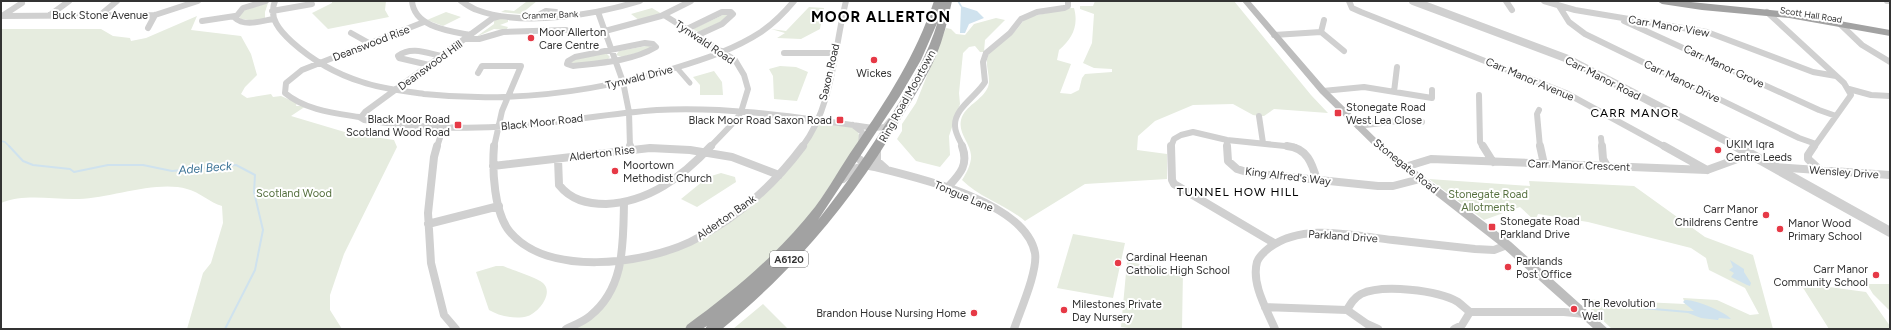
<svg xmlns="http://www.w3.org/2000/svg" width="1891" height="330" font-family="Figtree,sans-serif">
<style>
.green{fill:#e6ecdf}
.water{fill:#cfe2ee}
.lines{fill:none;stroke-linecap:round;stroke-linejoin:round}
.stream-far1{stroke:#cfe2ee;stroke-width:1.5}
.stream{stroke:#cfe2ee;stroke-width:2}
.pedestrian{stroke:#d0d0d0;stroke-width:5}
.minor-far1{stroke:#d0d0d0;stroke-width:6}
.minor{stroke:#d0d0d0;stroke-width:8}
.tertiary-far1{stroke:#d0d0d0;stroke-width:8}
.tertiary{stroke:#d0d0d0;stroke-width:10}
.secondary{fill:#bdbdbd;fill-rule:evenodd}
.trunk{fill:#a2a2a2;fill-rule:evenodd}
.poi-dot{fill:#e63946;stroke:#fff;stroke-width:1.5}
.labels{text-anchor:middle;stroke-width:4;stroke-linejoin:round;paint-order:stroke}
.far-street-label{font-size:9px;fill:#333;stroke:#fff}
.shield{fill:#fff;stroke:#707070;stroke-width:1}
.shield-label{font-size:10px;font-weight:bold;fill:#333}
.street-label{font-size:11px;fill:#333;stroke:#fff}
.poi-label{font-size:11px;fill:#333;stroke:#fff;text-anchor:start}
.park-label{font-size:11px;fill:#56703f;stroke:#fff}
.neighbourhood-label{font-size:12px;letter-spacing:1px;fill:#000;stroke:#fff}
.water-label{font-size:12px;font-style:italic;fill:#3f7597;stroke:#fff}
.district-label{font-size:15px;font-weight:bold;letter-spacing:1px;fill:#000;stroke:#fff}
</style>
<rect width="100%" height="100%" fill="#fff"/>
<path class="green" d="M332,1H386L385,10L389,17L328,29L312,13L332,3Z
M519,1H537L521,14L501,12L505,10L514,11L526,2Z
M1095,1H1234L1311,95L1328,113L1274,109L1264,116H1259L1253,115L1233,104L1193,105L1155,121L1138,136L1137,150L1167,154V179L1085,184L1025,221C1006,205 980,198 962,180C966,174 972,163 971,155C970,143 958,133 961,120C965,105 982,101 988,87C991,79 986,68 987,60C988,47 1006,40 1014,32C1020,27 1022,20 1029,17L1069,8H1074C1079,26 1072,39 1059,50L1057,60L1071,64L1060,93L1071,94L1079,90L1082,78L1085,74L1112,72V69L1094,68L1083,63L1092,43L1094,14L1080,9V6H1093Z
M268,3L265,12V18L258,21L241,19L239,17L242,11Z
M809,7L824,8L820,29L801,39L777,38L785,33L771,29L786,31Z
M652,8L662,14L640,21L631,14Z
M446,12L461,17L443,26L427,20Z
M727,13L729,18L698,32L693,29Z
M197,16L191,30L241,36L251,54L257,75L245,87L241,94L247,98L271,94L273,97L281,96L297,103L296,106H306L291,116L348,133L394,140L397,147L344,254L330,295V310L342,329H187L203,273L211,263L223,223L222,206C210,203 200,192 187,189C157,180 111,198 79,199C53,200 26,193 1,203V29H101L113,36L130,38L131,41L146,38Z
M498,18L508,20V22L500,25L508,27L506,30L494,29L476,37L494,24V21Z
M996,18L1005,20L985,40L984,52H980L975,46L969,47L963,53L959,93L960,104L949,136L950,155L940,167L916,161L897,139L902,131V124L916,103L946,28L951,29L956,34L965,35L974,24Z
M652,45L651,49L622,57L616,55L619,51Z
M606,53L610,57L607,60L580,64L571,63L572,60Z
M780,66L796,67L808,72L797,101L774,99L773,76L769,69Z
M714,71L722,82L723,95H700V85L693,77Z
M818,120L853,125L858,132L860,139L852,153L789,246L692,329H566L605,303L622,260L690,242L751,202L789,165Z
M721,173L735,177L736,182L697,207L681,199L708,177Z
M1429,179L1530,186L1529,181L1634,186L1705,237L1753,255L1773,329H1612L1580,299L1685,304L1683,298L1717,300L1750,315L1759,314L1745,288L1709,270L1706,258L1691,248L1588,222L1538,214L1535,221L1520,207L1484,220Z
M1073,234L1125,243L1113,298L1057,288Z
M1127,262L1183,270L1182,329H1136L1121,327Z
M496,266H503C512,270 538,278 543,283C554,293 539,312 528,316C516,320 499,316 489,310L476,272Z
M1800,283L1866,292L1890,326V329H1829Z
M1867,284H1890V311L1873,294Z
M763,304L788,329H733Z"/>
<path class="water" d="M961,6L977,11L984,18L969,24L965,33H960Z
M1730,260L1744,269V272L1751,283L1750,286L1747,285L1731,277L1734,273L1729,270L1733,267Z
M1685,300C1694,299 1726,312 1731,319L1719,318L1718,320L1701,318L1688,313L1687,311H1694L1683,302Z"/>
<g class="lines">
<path class="stream-far1" d="M958,1L961,6
M1,141L5,142L10,147"/>
<path class="stream" d="M9,146L23,161L33,165L70,169L74,172L108,165H143L172,171L236,165L255,175L254,192L263,230L255,270L225,329
M1585,303L1688,312"/>
<path class="pedestrian" d="M677,68L690,83"/>
<path class="minor-far1" d="M266,1L243,8L235,18C244,27 262,21 273,19
M275,1C268,18 280,31 292,42C312,60 336,74 362,82C382,89 404,91 424,94C508,103 595,92 675,68C705,59 735,49 761,32C774,23 784,13 794,1
M412,1C414,27 449,31 470,35
M461,1C466,4 471,8 477,10C522,27 595,15 640,1
M1349,1L1352,8L1361,12L1566,93L1665,147
M1506,1L1512,10
M1544,1L1575,10L1707,32L1813,72L1836,76
M1887,1H1890
M1559,6L1569,22L1585,34L1799,138L1816,144
M272,11L312,4
M598,12L623,82L629,112L630,147
M1767,12L1844,83L1851,95L1814,147
M50,15L69,1
M664,15L735,60L744,75L748,89L741,112L736,120L710,147
M1,16L155,15L198,1
M2,16L22,3
M99,16L117,1
M535,17L546,11L556,12L558,17
M1324,20L1321,32L1344,51
M202,21L235,16
M1624,21L1819,110L1836,116
M424,22L302,70L286,83L285,93C305,110 334,113 359,117L364,120C418,128 473,130 527,125C571,121 613,113 657,110C730,106 802,118 874,128L885,127L890,121
M1839,23L1862,45L1890,62
M148,28L155,15
M687,29L722,12H731L733,14L722,24L698,35
M605,31L661,16L691,1
M351,33L369,43
M1274,35L1321,32
M465,39H479L503,32L566,30
M645,43L653,44L656,47C633,61 600,63 573,66L567,64L568,61L575,57Z
M784,53H834
M429,65L399,58L398,56C411,46 427,53 441,56
M478,73L482,66H521L502,111L494,147
M1849,89L1871,95L1890,96
M1323,91L1364,87L1432,98V90
M1394,92L1397,67
M1479,95L1480,142L1483,147
M1539,110L1537,114L1540,147
M1259,116L1263,143
M361,117L365,112L493,18L500,16
M853,125L862,132L861,145
M1358,126L1397,121L1422,122
M1601,138L1602,147
M1227,140V147
M437,147L443,128
M802,147C833,107 834,49 846,1
M963,147C960,141 955,133 955,126C954,108 977,96 985,82L983,62L986,53L1010,33L1021,19L1037,12L1064,8L1068,6V2
M1171,147L1174,139L1181,135L1193,132L1227,140L1295,147"/>
<path class="minor" d="M437,146L434,157L428,213L431,263L444,315L456,329
M494,146C492,170 494,213 510,232C548,277 643,264 690,242C735,220 773,186 803,146
M630,146V149
M1171,146L1172,180L1174,184L1274,243
M1227,146L1228,161L1237,169L1250,173L1378,186H1393L1420,179
M1287,146C1307,148 1312,163 1317,180
M1483,146L1493,162
M1540,146L1544,164
M1602,146L1603,159L1607,166
M1664,146L1707,170
M1814,146L1808,155V159L1821,171
M877,150V161L886,169
M857,153V157L866,165C911,176 1025,200 1035,253C1038,271 1020,311 1014,329
M558,159L559,185C571,200 587,204 606,204C649,202 682,177 711,146
M493,166L650,148L690,150L732,157L779,175
M1405,167L1431,159L1707,170L1751,154
M1776,167L1890,175
M843,179L854,169L866,165
M948,187C960,174 969,165 962,146
M428,224L499,206
M1265,307L1347,310L1367,324L1378,329
M1347,310C1351,303 1354,298 1361,294C1382,284 1438,290 1458,302C1462,305 1466,309 1470,312L1462,325L1454,329
M1470,312H1564L1585,314
M566,329C574,325 583,322 590,316C625,288 623,244 624,203
M1275,329C1267,310 1251,284 1257,262C1259,256 1264,252 1269,248C1303,222 1354,236 1393,240C1420,243 1448,246 1475,249L1494,250L1507,245"/>
<path class="tertiary-far1" d="M1413,1L1568,59L1738,147"/>
<path class="tertiary" d="M1736,146L1890,232"/>
<path class="secondary" d="M1242,1H1250L1326,89L1385,147L1511,242L1608,329H1594L1503,248L1379,151L1320,93Z"/>
<path class="trunk" d="M934,1H952C948,20 943,39 936,56C926,79 912,99 900,120C853,200 794,270 722,329H705L707,326L702,329H685L687,325C734,291 779,253 815,207C830,187 841,166 855,146C887,100 916,55 934,1ZM938,21C928,54 912,82 894,111C870,149 846,185 818,220L900,96L921,60Z
M1657,1H1681L1789,12L1890,30V36L1789,18L1702,10L1662,4Z"/>
</g>
<g class="poi-dot">
<circle cx="531" cy="38" r="4"/>
<circle cx="874" cy="60" r="4"/>
<rect x="1334" y="109" width="8" height="8" rx="2"/>
<rect x="836" y="116" width="8" height="8" rx="2"/>
<rect x="454" y="121" width="8" height="8" rx="2"/>
<circle cx="1718" cy="150" r="4"/>
<circle cx="615" cy="171" r="4"/>
<circle cx="1766" cy="215" r="4"/>
<rect x="1488" y="223" width="8" height="8" rx="2"/>
<circle cx="1780" cy="229" r="4"/>
<circle cx="1118" cy="263" r="4"/>
<circle cx="1508" cy="267" r="4"/>
<circle cx="1876" cy="275" r="4"/>
<circle cx="1574" cy="309" r="4"/>
<circle cx="1064" cy="310" r="4"/>
<circle cx="974" cy="313" r="4"/>
</g>
<g class="labels">
<g class="far-street-label">
<text transform="translate(550 15) rotate(-2)" y="3">Cranmer Bank</text>
<text transform="translate(1811 15) rotate(9)" y="3">Scott Hall Road</text>
</g>
<rect class="shield" x="770" y="251" width="38" height="16" rx="3"/>
<g class="shield-label">
<text x="789" y="263">A6120</text>
</g>
<g class="street-label">
<text x="100" y="19">Buck Stone Avenue</text>
<text transform="translate(1669 26) rotate(10)" y="4">Carr Manor View</text>
<text transform="translate(705 42) rotate(34)" y="4">Tynwald Road</text>
<text transform="translate(371 43) rotate(-21)" y="4">Deanswood Rise</text>
<text transform="translate(430 65) rotate(-36)" y="4">Deanswood Hill</text>
<text transform="translate(1724 66) rotate(25)" y="4">Carr Manor Grove</text>
<text transform="translate(829 72) rotate(-77)" y="4">Saxon Road</text>
<text transform="translate(639 77) rotate(-14)" y="4">Tynwald Drive</text>
<text transform="translate(1603 78) rotate(27)" y="4">Carr Manor Road</text>
<text transform="translate(1530 79) rotate(23)" y="4">Carr Manor Avenue</text>
<text transform="translate(1682 81) rotate(26)" y="4">Carr Manor Drive</text>
<text transform="translate(907 96) rotate(-61)" y="4">Ring Road Moortown</text>
<text transform="translate(542 122) rotate(-6)" y="4">Black Moor Road</text>
<text transform="translate(602 153) rotate(-7)" y="4">Alderton Rise</text>
<text transform="translate(1579 165) rotate(2)" y="4">Carr Manor Crescent</text>
<text transform="translate(1406 166) rotate(39)" y="4">Stonegate Road</text>
<text transform="translate(1844 172) rotate(4)" y="4">Wensley Drive</text>
<text transform="translate(1288 176) rotate(7)" y="4">King Alfred's Way</text>
<text transform="translate(964 196) rotate(23)" y="4">Tongue Lane</text>
<text transform="translate(726 217) rotate(-35)" y="4">Alderton Bank</text>
<text transform="translate(1343 236) rotate(4)" y="4">Parkland Drive</text>
</g>
<g class="poi-label">
<text x="539" y="36">Moor Allerton<tspan x="539" dy="13">Care Centre</tspan></text>
<text x="874" y="77" text-anchor="middle">Wickes</text>
<text x="1346" y="111">Stonegate Road<tspan x="1346" dy="13">West Lea Close</tspan></text>
<text x="450" y="123" text-anchor="end">Black Moor Road<tspan x="450" dy="13">Scotland Wood Road</tspan></text>
<text x="832" y="124" text-anchor="end">Black Moor Road Saxon Road</text>
<text x="1726" y="148">UKIM Iqra<tspan x="1726" dy="13">Centre Leeds</tspan></text>
<text x="623" y="169">Moortown<tspan x="623" dy="13">Methodist Church</tspan></text>
<text x="1758" y="213" text-anchor="end">Carr Manor<tspan x="1758" dy="13">Childrens Centre</tspan></text>
<text x="1500" y="225">Stonegate Road<tspan x="1500" dy="13">Parkland Drive</tspan></text>
<text x="1788" y="227">Manor Wood<tspan x="1788" dy="13">Primary School</tspan></text>
<text x="1126" y="261">Cardinal Heenan<tspan x="1126" dy="13">Catholic High School</tspan></text>
<text x="1516" y="265">Parklands<tspan x="1516" dy="13">Post Office</tspan></text>
<text x="1868" y="273" text-anchor="end">Carr Manor<tspan x="1868" dy="13">Community School</tspan></text>
<text x="1582" y="307">The Revolution<tspan x="1582" dy="13">Well</tspan></text>
<text x="1072" y="308">Milestones Private<tspan x="1072" dy="13">Day Nursery</tspan></text>
<text x="966" y="317" text-anchor="end">Brandon House Nursing Home</text>
</g>
<g class="park-label">
<text x="294" y="197">Scotland Wood</text>
<text x="1488" y="198">Stonegate Road<tspan x="1488" dy="13">Allotments</tspan></text>
</g>
<g class="neighbourhood-label">
<text x="1635" y="117">CARR MANOR</text>
<text x="1238" y="196">TUNNEL HOW HILL</text>
</g>
<g class="water-label">
<text transform="translate(205 168) rotate(-5)" y="4">Adel Beck</text>
</g>
<g class="district-label">
<text x="881" y="22">MOOR ALLERTON</text>
</g>
</g>
<rect width="1891" height="330" fill="none" stroke="#333333" stroke-width="4"/>
</svg>
